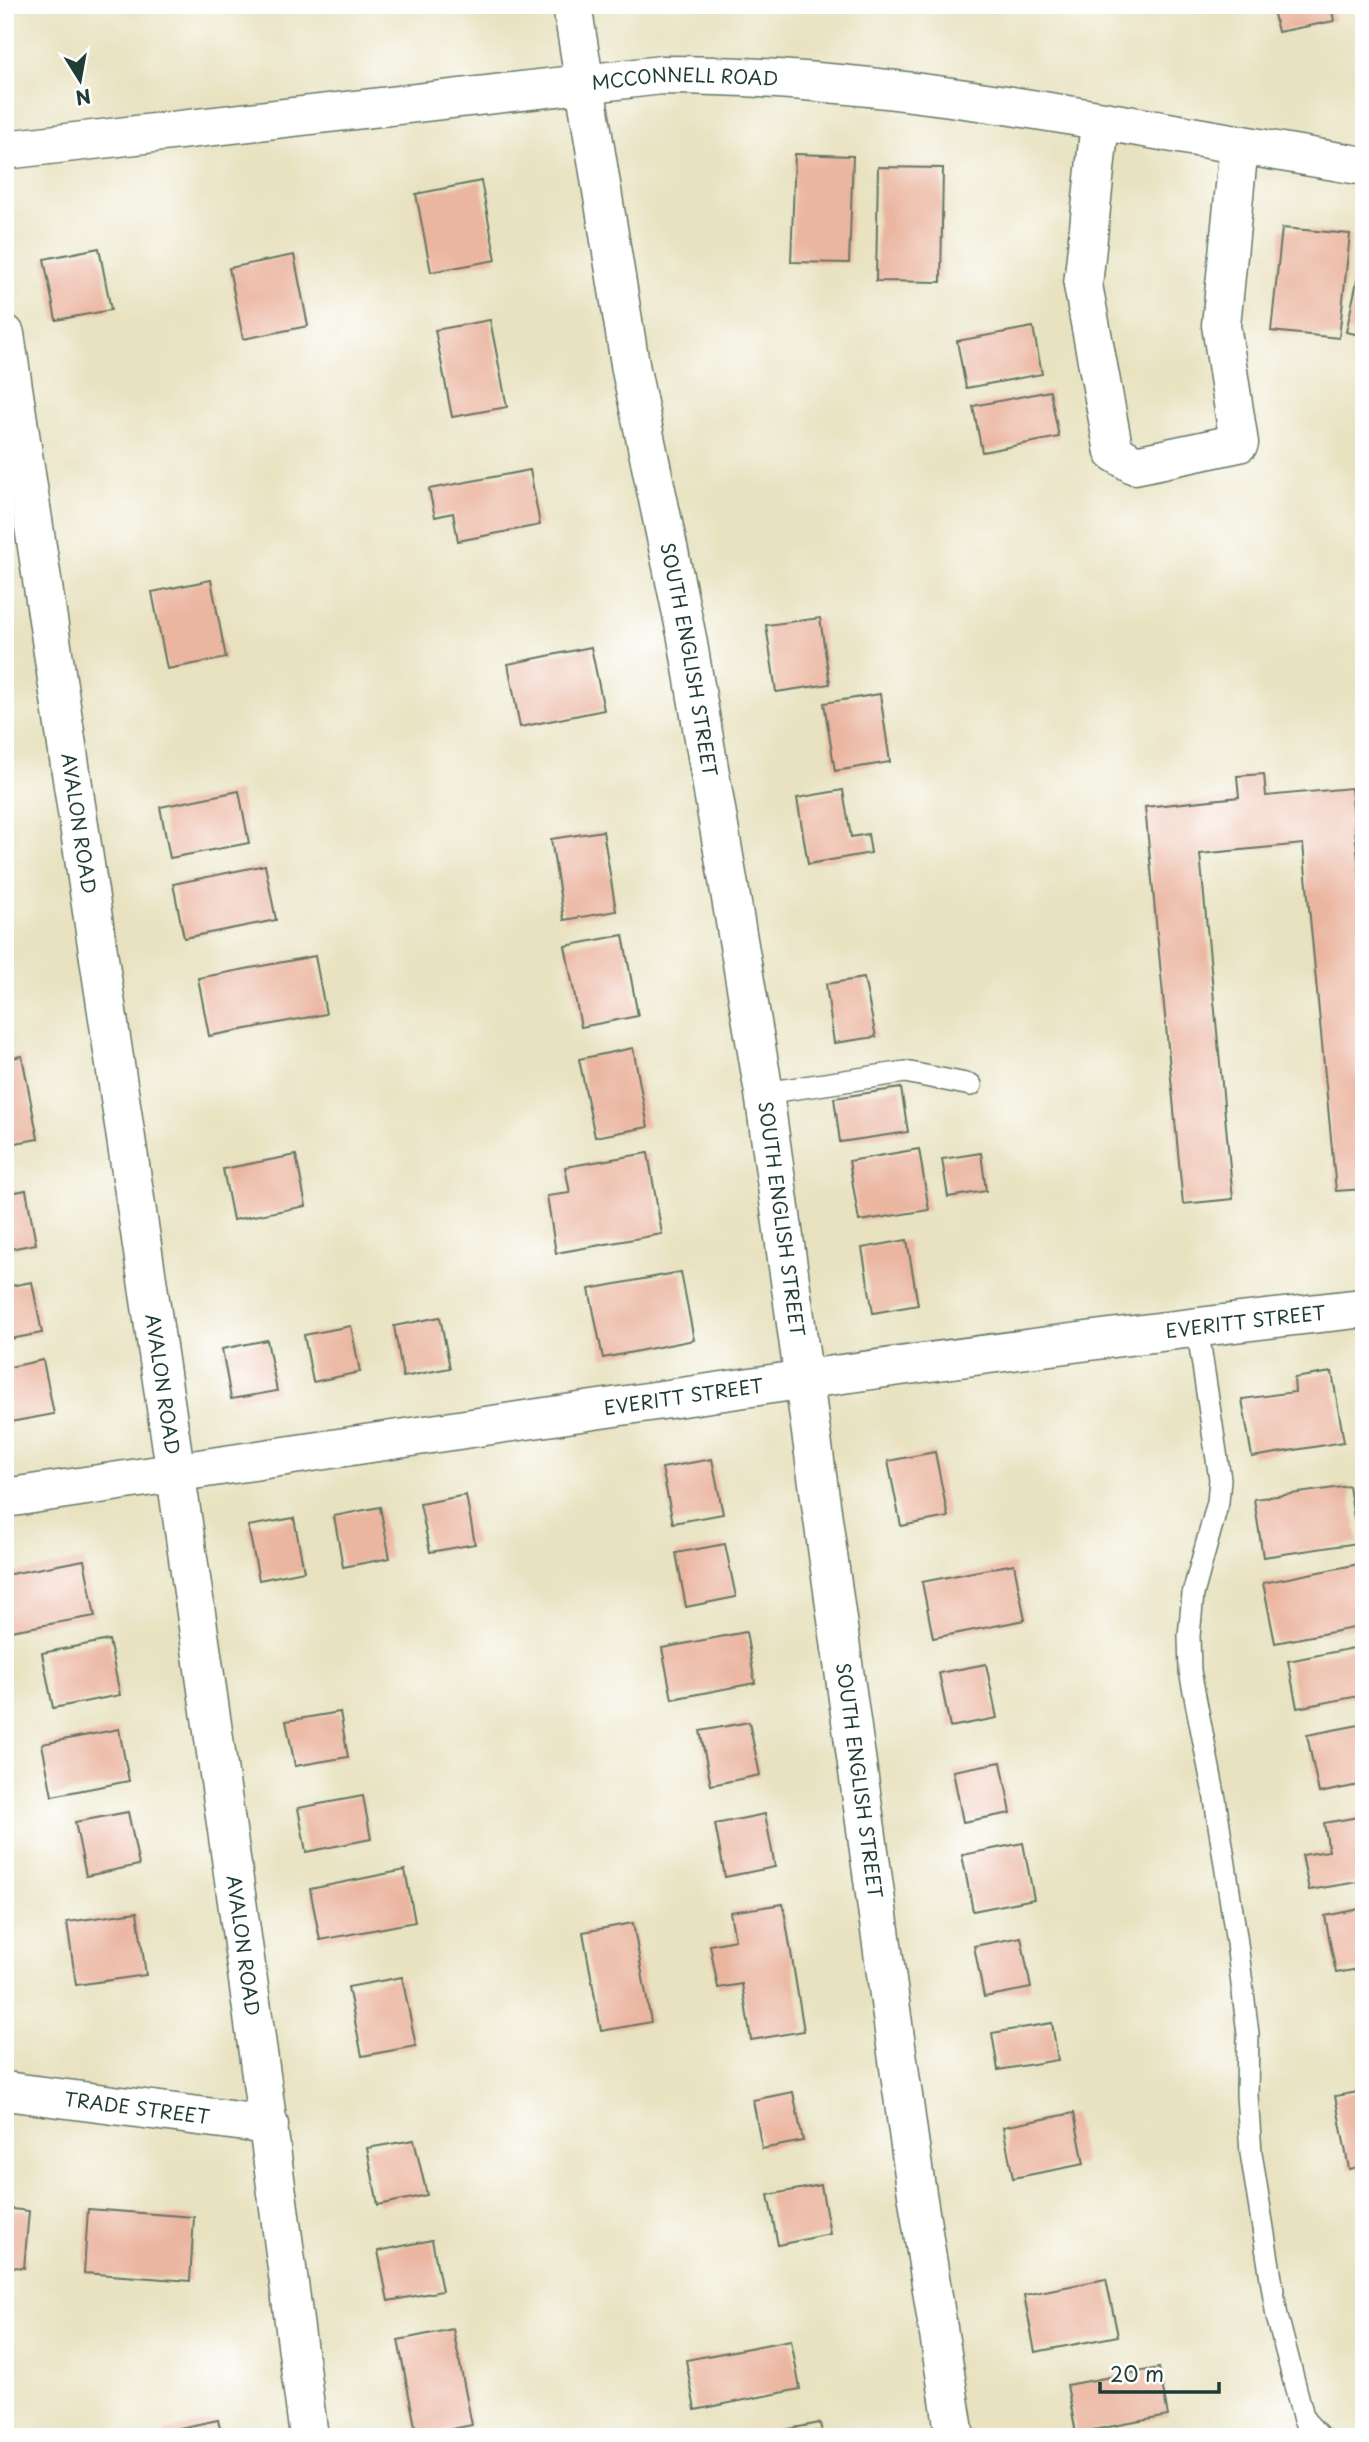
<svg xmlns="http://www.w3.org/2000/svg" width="1369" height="2442" font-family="'Playpen Sans',sans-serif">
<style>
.building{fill:#ebb6a0}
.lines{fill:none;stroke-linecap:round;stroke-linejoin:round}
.service-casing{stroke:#657765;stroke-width:24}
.minor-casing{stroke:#657765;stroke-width:41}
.tertiary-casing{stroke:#657765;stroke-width:41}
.service{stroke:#fff;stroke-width:21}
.minor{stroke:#fff;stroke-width:38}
.tertiary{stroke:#fff;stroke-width:38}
.labels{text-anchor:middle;stroke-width:6;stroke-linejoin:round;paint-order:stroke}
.street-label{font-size:19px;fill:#1f3d34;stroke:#fff}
</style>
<rect width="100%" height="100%" fill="#fff"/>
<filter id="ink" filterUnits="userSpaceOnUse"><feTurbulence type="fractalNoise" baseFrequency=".0143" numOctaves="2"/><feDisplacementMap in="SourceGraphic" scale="14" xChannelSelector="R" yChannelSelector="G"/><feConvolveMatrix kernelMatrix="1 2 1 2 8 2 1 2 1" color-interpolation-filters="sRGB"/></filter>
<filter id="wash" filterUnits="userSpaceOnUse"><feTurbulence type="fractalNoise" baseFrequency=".00686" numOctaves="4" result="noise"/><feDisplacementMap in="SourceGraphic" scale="28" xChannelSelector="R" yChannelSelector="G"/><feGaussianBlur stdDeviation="1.57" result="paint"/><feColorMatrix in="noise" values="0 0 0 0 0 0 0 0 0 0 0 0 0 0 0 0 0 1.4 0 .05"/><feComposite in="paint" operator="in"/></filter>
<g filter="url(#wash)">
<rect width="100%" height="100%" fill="#e8e2c0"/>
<g id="blocks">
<path class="building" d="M1121,5H1218V10L1122,13Z
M1272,5H1331L1334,21L1278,32Z
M795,154L853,156L849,263L791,262Z
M878,167L943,168L941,282L876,281Z
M481,181L496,260L431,272L416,194Z
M1282,228L1350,234L1339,338L1271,331Z
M99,248L111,310L56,320L44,259Z
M1363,253L1364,254V336L1346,332Z
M294,255L308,326L243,339L229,268Z
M490,320L507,407L452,417L435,330Z
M1033,327L1042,374L966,388L957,341Z
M1050,391L1059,437L982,452L973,406Z
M530,470L540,525L458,541L453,513L435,517L429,489Z
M211,580L226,658L167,669L152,592Z
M820,618L830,684L776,692L766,625Z
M591,647L604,710L520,727L508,664Z
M880,694L890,762L835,771L824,703Z
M1264,774L1266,796L1351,788L1364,922V1189L1336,1191L1303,844L1200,854L1233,1199L1183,1204L1145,807L1239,797L1237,776Z
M843,790L851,837L868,834L871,853L808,864L797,798Z
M239,791L249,843L170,858L160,807Z
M603,831L616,911L564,920L551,839Z
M265,865L276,920L184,938L173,884Z
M623,935L638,1016L581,1027L565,946Z
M315,956L326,1014L209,1036L198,978Z
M864,978L876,1037L834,1043L826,984Z
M633,1048L648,1127L595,1137L579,1059Z
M22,1056L38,1139L5,1145V1059Z
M901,1088L908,1132L840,1142L834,1098Z
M919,1149L929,1210L859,1221L849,1161Z
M648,1153L662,1234L556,1253L547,1196L570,1193L565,1167Z
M981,1153L986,1191L948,1197L942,1159Z
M296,1155L306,1206L233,1220L223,1169Z
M26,1190L36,1244L5,1250V1194Z
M907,1240L918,1305L873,1313L862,1248Z
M681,1272L694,1340L603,1358L589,1289Z
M32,1282L42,1333L5,1340V1287Z
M440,1317L450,1368L403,1377L394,1326Z
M351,1326L360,1372L313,1382L304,1335Z
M267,1340L277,1391L231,1399L222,1349Z
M43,1360L54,1414L5,1423V1368Z
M1332,1372L1344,1442L1252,1457L1242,1399L1295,1392L1294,1378Z
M935,1452L948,1517L901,1526L888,1461Z
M712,1459L723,1514L673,1523L662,1468Z
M1349,1486L1358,1543L1263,1557L1254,1499Z
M466,1495L475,1544L430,1552L420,1504Z
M380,1507L390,1558L343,1567L334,1516Z
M294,1518L304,1571L259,1580L248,1526Z
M725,1544L736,1597L686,1607L676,1553Z
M84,1560L95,1616L5,1632V1575Z
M1364,1563V1626L1275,1643L1263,1583Z
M1014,1564L1025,1620L933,1638L922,1582Z
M746,1632L755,1683L672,1699L662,1648Z
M109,1640L120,1695L53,1708L42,1653Z
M1364,1646V1695L1297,1708L1288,1661Z
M986,1664L997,1718L950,1727L939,1673Z
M340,1712L348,1757L295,1766L286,1721Z
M749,1722L760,1775L711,1785L700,1731Z
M1364,1724V1784L1319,1793L1307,1735Z
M119,1729L129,1781L52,1796L42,1744Z
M1001,1762L1011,1813L963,1822L953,1771Z
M363,1796L371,1839L306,1852L298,1808Z
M128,1812L139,1865L86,1876L75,1822Z
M765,1814L775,1867L725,1877L715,1824Z
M1364,1816V1881L1309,1890L1302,1855L1329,1851L1324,1823Z
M1023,1843L1034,1899L973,1911L962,1855Z
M405,1870L415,1922L320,1940L310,1889Z
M783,1904L804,2031L751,2040L742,1984L718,1988L710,1945L735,1940L730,1912Z
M1364,1908V1968L1336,1973L1325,1916Z
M137,1912L146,1975L76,1985L67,1922Z
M633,1923L651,2022L601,2031L583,1932Z
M1021,1937L1031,1988L984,1997L974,1946Z
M402,1977L416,2046L362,2056L348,1987Z
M1052,2023L1058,2060L998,2070L992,2033Z
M1364,2091V2166L1349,2169L1335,2096Z
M793,2092L803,2141L762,2149L753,2100Z
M1074,2113L1084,2164L1013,2178L1003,2127Z
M414,2140L427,2195L378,2205L367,2148Z
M821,2185L830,2234L778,2245L768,2195Z
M5,2208L29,2211L24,2268L5,2266Z
M88,2209L194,2217L190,2281L84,2273Z
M432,2240L442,2291L388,2301L378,2251Z
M1106,2279L1118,2336L1035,2352L1024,2295Z
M453,2329L472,2425L417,2436L398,2340Z
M791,2340L800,2389L695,2410L686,2360Z
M1159,2368L1168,2416L1076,2433L1067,2385Z
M218,2420L222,2437H166L165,2431Z
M820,2423L823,2437H757V2435Z"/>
</g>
</g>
<g filter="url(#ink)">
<use href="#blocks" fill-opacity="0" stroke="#657765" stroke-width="2"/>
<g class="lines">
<defs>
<path id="service" d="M764,1093L905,1072L971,1085
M1197,1326L1220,1479L1218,1502L1193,1594L1189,1636L1190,1671L1215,1799L1237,1943L1248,2034L1247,2095L1251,2153L1277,2316L1304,2420L1320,2437"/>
<g id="minor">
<path d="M1100,122L1083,285L1114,452L1135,465L1239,443L1221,325L1239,146"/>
<path id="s1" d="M5,334C110,1034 219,1734 309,2437"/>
<path id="s2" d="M5,1498C458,1431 909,1358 1364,1308"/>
<path id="s3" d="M5,2091L269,2125"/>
</g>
<g id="tertiary">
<path id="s4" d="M572,5L631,370L687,638L764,1093L913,2168L955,2437"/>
<path id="s5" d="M5,150L662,75C898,75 1132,128 1364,166"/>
</g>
</defs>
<use href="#service" class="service-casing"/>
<use href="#minor" class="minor-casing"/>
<use href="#tertiary" class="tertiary-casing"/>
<use href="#service" class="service"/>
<use href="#minor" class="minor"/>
<use href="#tertiary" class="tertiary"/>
</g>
</g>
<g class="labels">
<g class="street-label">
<text dy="7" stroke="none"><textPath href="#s5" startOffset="684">MCCONNELL ROAD</textPath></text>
<text dy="7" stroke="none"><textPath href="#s4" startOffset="665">SOUTH ENGLISH STREET</textPath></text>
<text dy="7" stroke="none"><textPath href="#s1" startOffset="495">AVALON ROAD</textPath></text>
<text dy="7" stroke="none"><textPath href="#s4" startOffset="1232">SOUTH ENGLISH STREET</textPath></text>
<text dy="7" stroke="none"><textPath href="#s2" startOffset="1253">EVERITT STREET</textPath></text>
<text dy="7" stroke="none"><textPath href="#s1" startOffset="1062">AVALON ROAD</textPath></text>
<text dy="7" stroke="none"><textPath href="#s2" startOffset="686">EVERITT STREET</textPath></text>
<text dy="7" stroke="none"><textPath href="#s4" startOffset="1799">SOUTH ENGLISH STREET</textPath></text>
<text dy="7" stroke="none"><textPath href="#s1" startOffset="1629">AVALON ROAD</textPath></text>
<text dy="7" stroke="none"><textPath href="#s3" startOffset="133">TRADE STREET</textPath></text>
</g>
</g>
<rect width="1369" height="2442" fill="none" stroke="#fff" stroke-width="28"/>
<g transform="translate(80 80) rotate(169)" stroke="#ffffff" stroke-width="5" paint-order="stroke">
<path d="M0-5L12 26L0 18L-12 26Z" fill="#1f3d34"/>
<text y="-10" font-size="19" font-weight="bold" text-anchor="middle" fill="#1f3d34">N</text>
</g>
<path d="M1100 2382v10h119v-10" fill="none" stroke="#1f3d34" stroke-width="3.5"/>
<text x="1110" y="2382" font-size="21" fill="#1f3d34" stroke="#ffffff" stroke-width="5" paint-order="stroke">20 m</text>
</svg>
